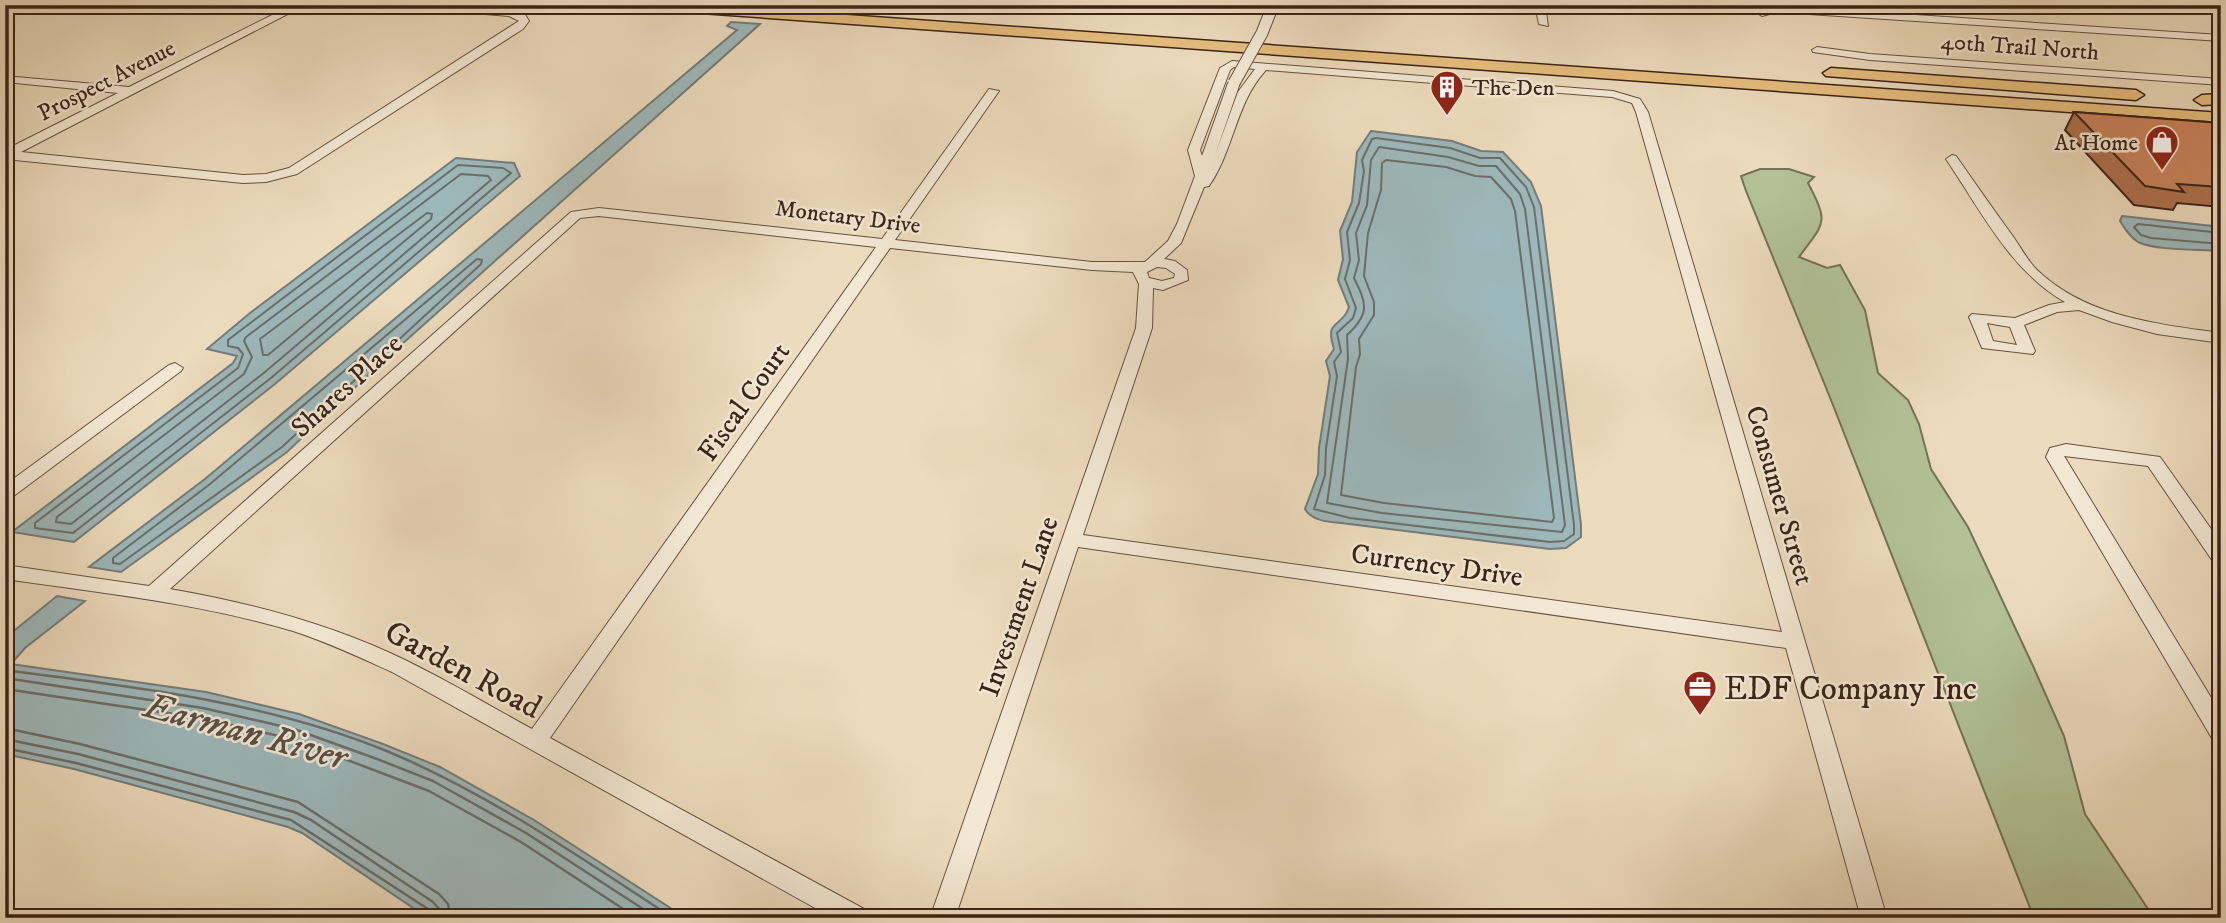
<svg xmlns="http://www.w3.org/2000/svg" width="2226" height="923" font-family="'IM FELL DW Pica',serif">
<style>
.green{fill:#b2c196;stroke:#767256;stroke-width:2}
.water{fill:#9db8bb;stroke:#767c79;stroke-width:2}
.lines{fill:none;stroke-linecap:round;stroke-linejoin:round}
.shore-far1{stroke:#6c6e69;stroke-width:2}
.shore{stroke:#6c6e69;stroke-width:2.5}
.minor-casing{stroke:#685140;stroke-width:2}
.highway-casing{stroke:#3b2317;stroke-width:3}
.minor{fill:#f3e8d4;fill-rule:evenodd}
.highway{fill:#e6be7e;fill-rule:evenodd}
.minor-bridge-casing{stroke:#685140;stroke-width:13;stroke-linecap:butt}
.minor-bridge{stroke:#f3e8d4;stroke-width:11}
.wall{fill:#ad714e;stroke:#3b2317;stroke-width:2}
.building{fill:#c9835b;stroke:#3b2317;stroke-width:2}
.labels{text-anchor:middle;stroke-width:5;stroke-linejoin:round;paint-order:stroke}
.far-street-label{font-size:23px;fill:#3b2317;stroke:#f3e8d4}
.far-poi-label{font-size:23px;fill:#3b2317;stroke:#f3e8d4;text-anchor:start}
.street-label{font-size:28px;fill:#3b2317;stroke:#f3e8d4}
.near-street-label{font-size:33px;fill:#3b2317;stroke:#f3e8d4}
.near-poi-label{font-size:33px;fill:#3b2317;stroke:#f3e8d4;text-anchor:start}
.near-water-label{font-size:37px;font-style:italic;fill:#585048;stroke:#f3e8d4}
</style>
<rect width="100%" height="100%" fill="#eddbbd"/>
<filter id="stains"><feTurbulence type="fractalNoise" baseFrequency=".00286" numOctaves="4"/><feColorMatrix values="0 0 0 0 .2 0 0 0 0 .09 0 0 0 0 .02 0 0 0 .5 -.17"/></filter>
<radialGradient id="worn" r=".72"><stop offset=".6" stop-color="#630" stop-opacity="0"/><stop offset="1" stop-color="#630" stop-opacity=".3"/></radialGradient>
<path class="green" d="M1760,169H1789L1814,177L1808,183C1830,225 1824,222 1799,257L1827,268L1840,265L1865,310L1878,373L1908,400L1919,424L1931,469L1968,527L2033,666L2064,736L2085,814L2154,918H2034L1831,400L1746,191L1741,176Z"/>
<path class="water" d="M731,22L760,24L382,362L287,452L121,572L89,567L205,479L737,30L727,26Z
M1371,131L1452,141L1481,151L1503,152L1531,182L1541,206L1581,525V537L1566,548L1550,549L1349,524C1335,522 1313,523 1305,509L1318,474L1319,448L1330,376L1326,361L1334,349C1324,318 1342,329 1349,307L1338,280L1343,259L1340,231L1352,202L1357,152Z
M456,158L514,163L520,176L275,384L74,542L12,532L233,363L237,356L207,349L250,313Z
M2122,216L2221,227V251C2199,249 2157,251 2138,242C2130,237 2125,229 2120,221Z
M57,596L85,601L25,648L11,664L206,692L299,714L383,744L440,767L534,820L686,918H428L302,833L288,827L74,769L5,754V638Z"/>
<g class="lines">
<path class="shore-far1" d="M1376,138L1450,148L1480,158H1500L1526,187L1534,207L1574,525V534L1564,541L1550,542L1350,518L1314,509L1325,475L1326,448L1337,376L1334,362L1341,352L1337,333L1353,318L1356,308L1345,279L1350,260L1347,232L1359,203L1364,171L1362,160L1372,139Z
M1379,147L1448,157L1479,166H1496L1520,194L1525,209L1565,525L1562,532L1382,513L1327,503L1348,359L1347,335C1370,314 1367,304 1354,278L1359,260L1356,233L1367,205L1371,160Z
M1386,160L1446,167L1475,176L1491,177L1511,199L1515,211L1554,518L1552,522L1384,503L1341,495L1356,367L1360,354L1359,339L1374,315V302L1364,276L1368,233L1381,190L1382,163Z
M458,165L503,168L511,173L271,378L73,533L35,528V523L238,368L243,354L238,348L228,346V340Z
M461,174L488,176L491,180L265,372L71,524L56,522L57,517L244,374L252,357L244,341L246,337Z
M427,213L432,214L431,219L268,355H263L260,339Z
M2221,233L2138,224L2134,227L2141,235L2151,238L2221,244
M477,259L482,260L481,264L282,447L120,564L113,563V558L210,484Z"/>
<path class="shore" d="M5,664L12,671C139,687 270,703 389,752C491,795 581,858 673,918
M5,678L203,708L294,729L377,759L433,781L526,833L657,918
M5,689L201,718L292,739L429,791L521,842L637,918
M5,728L80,744L298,802L439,894L448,904L451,918
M5,739L78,754L294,812L311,820L433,902L439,909L440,918
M5,748L76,763L291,820L428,909L431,918"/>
<defs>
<path id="minor" d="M292,5H305L21,152L243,175L266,174L289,168L519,21L509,16L411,8L406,5L509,10L524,13L529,21L523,29L297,174L266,182L243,183L5,159V150L118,93L5,82V76L129,87Z
M1535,5H1545L1548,26L1539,24Z
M1777,6L2221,35V41L1777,12L1762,16L1757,13Z
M1817,47L1870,54L2221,79V85L1870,60L1813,52L1812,50Z
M1232,61L1613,91L1640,99L1648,112L1887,918H1861L1786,648L1078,547L955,918H930L1136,328L1139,284L1133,272L1092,270L890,248L550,738L866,910L869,918H833L392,672C359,657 327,642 293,631C199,603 102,593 5,579V565L149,586L571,212L599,208L882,239L989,89L999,91L895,240L1092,262H1145L1168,241L1177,224L1195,176L1188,150L1220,68ZM1234,67L1255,69L1238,92L1215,155L1240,83L1234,80L1228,83L1202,156L1200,150L1230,70ZM1266,70L1612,97L1632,103L1636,112L1782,632L1083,535L1152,328L1153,288L1163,290L1188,280L1187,270L1175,261L1164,259L1181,243L1204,187L1209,186C1234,150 1236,102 1266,70ZM599,216L876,247L532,729C490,706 448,681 405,660C331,624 251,603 170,589L580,218ZM1157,267L1166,268L1175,274L1174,278L1162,281L1149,278L1147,272Z
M1952,155L1956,156C1975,183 1993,209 2012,235C2020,246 2027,260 2037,270C2086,317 2157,324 2221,333V343L2157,334L2112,322L2079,310L2057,312L2024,325L2035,351L2033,354L1982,348L1969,317L1972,314L2015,318L2049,305L2065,302C2010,271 1980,209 1946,159ZM1987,323L2010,327L2017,345L1993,341Z
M175,363L183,368L181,371L11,498L5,500V485L169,365Z
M2066,444L2160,457L2221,543V565L2214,563L2148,466L2064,456L2221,714V743L2213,740L2046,457L2050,448Z"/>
<path id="highway" d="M638,5H706L2221,113V123L645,9Z
M1831,68L2136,90L2144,95L2136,100L1826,76L1823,73Z
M2221,94V104L2202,105L2194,100L2202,95Z"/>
</defs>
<use href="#minor" class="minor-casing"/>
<use href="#highway" class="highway-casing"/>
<use href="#minor" class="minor"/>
<use href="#highway" class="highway"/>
<defs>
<path id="minor-bridge" d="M1234,83L1262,33L1273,5"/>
</defs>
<use href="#minor-bridge" class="minor-bridge-casing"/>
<use href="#minor-bridge" class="minor-bridge"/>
</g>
<path class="wall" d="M2074,112L2221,123V207L2177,203L2173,210L2134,205L2065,130Z"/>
<path class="building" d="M2074,112L2221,123V187L2177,184L2184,192L2145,186Z"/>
<defs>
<symbol id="building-pin" viewBox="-11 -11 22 30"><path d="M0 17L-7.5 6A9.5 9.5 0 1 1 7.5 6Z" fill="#8f2418" stroke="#f3e8d4"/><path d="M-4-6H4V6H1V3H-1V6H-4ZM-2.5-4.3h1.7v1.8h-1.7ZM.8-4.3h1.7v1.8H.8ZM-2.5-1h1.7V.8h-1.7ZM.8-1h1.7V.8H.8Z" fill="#fff"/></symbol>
<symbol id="shop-pin" viewBox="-11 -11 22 30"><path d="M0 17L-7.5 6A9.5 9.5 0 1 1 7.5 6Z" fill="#8f2418" stroke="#f3e8d4"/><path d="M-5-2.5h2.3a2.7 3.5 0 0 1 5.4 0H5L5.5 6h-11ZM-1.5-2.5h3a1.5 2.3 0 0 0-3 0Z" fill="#fff"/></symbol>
<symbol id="office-pin" viewBox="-11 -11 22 30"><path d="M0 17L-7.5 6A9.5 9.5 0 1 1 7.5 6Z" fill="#8f2418" stroke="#f3e8d4"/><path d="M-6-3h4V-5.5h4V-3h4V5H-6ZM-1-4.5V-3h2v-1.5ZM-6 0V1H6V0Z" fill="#fff"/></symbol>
</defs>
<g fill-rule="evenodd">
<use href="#building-pin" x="1428" y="68" width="38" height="52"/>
<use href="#shop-pin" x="2143" y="123" width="38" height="52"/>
<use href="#office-pin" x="1681" y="668" width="38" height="52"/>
</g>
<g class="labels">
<g class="far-street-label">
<text transform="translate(2020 46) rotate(4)" y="8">40th Trail North</text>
<text transform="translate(106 80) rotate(-27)" y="8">Prospect Avenue</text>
<text transform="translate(848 216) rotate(7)" y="8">Monetary Drive</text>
</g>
<g class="far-poi-label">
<text x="1472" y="95">The Den</text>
<text x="2138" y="150" text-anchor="end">At Home</text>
</g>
<g class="street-label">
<text transform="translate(346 385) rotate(-42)" y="10">Shares Place</text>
<text transform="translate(743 401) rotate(-55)" y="10">Fiscal Court</text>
<text transform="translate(1781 495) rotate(74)" y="10">Consumer Street</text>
<text transform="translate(1437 564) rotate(8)" y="10">Currency Drive</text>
<text transform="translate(1018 606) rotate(-71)" y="10">Investment Lane</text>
</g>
<g class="near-street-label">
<text transform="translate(464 668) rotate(28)" y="12">Garden Road</text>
</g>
<g class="near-poi-label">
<text x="1724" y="699">EDF Company Inc</text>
</g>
<g class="near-water-label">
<text transform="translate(246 730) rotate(15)" y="13">Earman River</text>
</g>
</g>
<rect width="2226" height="923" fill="none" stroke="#eddbbd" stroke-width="28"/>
<rect x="7" y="7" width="2212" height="909" fill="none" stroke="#3b2317" stroke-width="3.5"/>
<rect x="14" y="14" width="2198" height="895" fill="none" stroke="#3b2317" stroke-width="2"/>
<rect width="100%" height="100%" filter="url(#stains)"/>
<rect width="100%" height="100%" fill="url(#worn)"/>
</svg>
